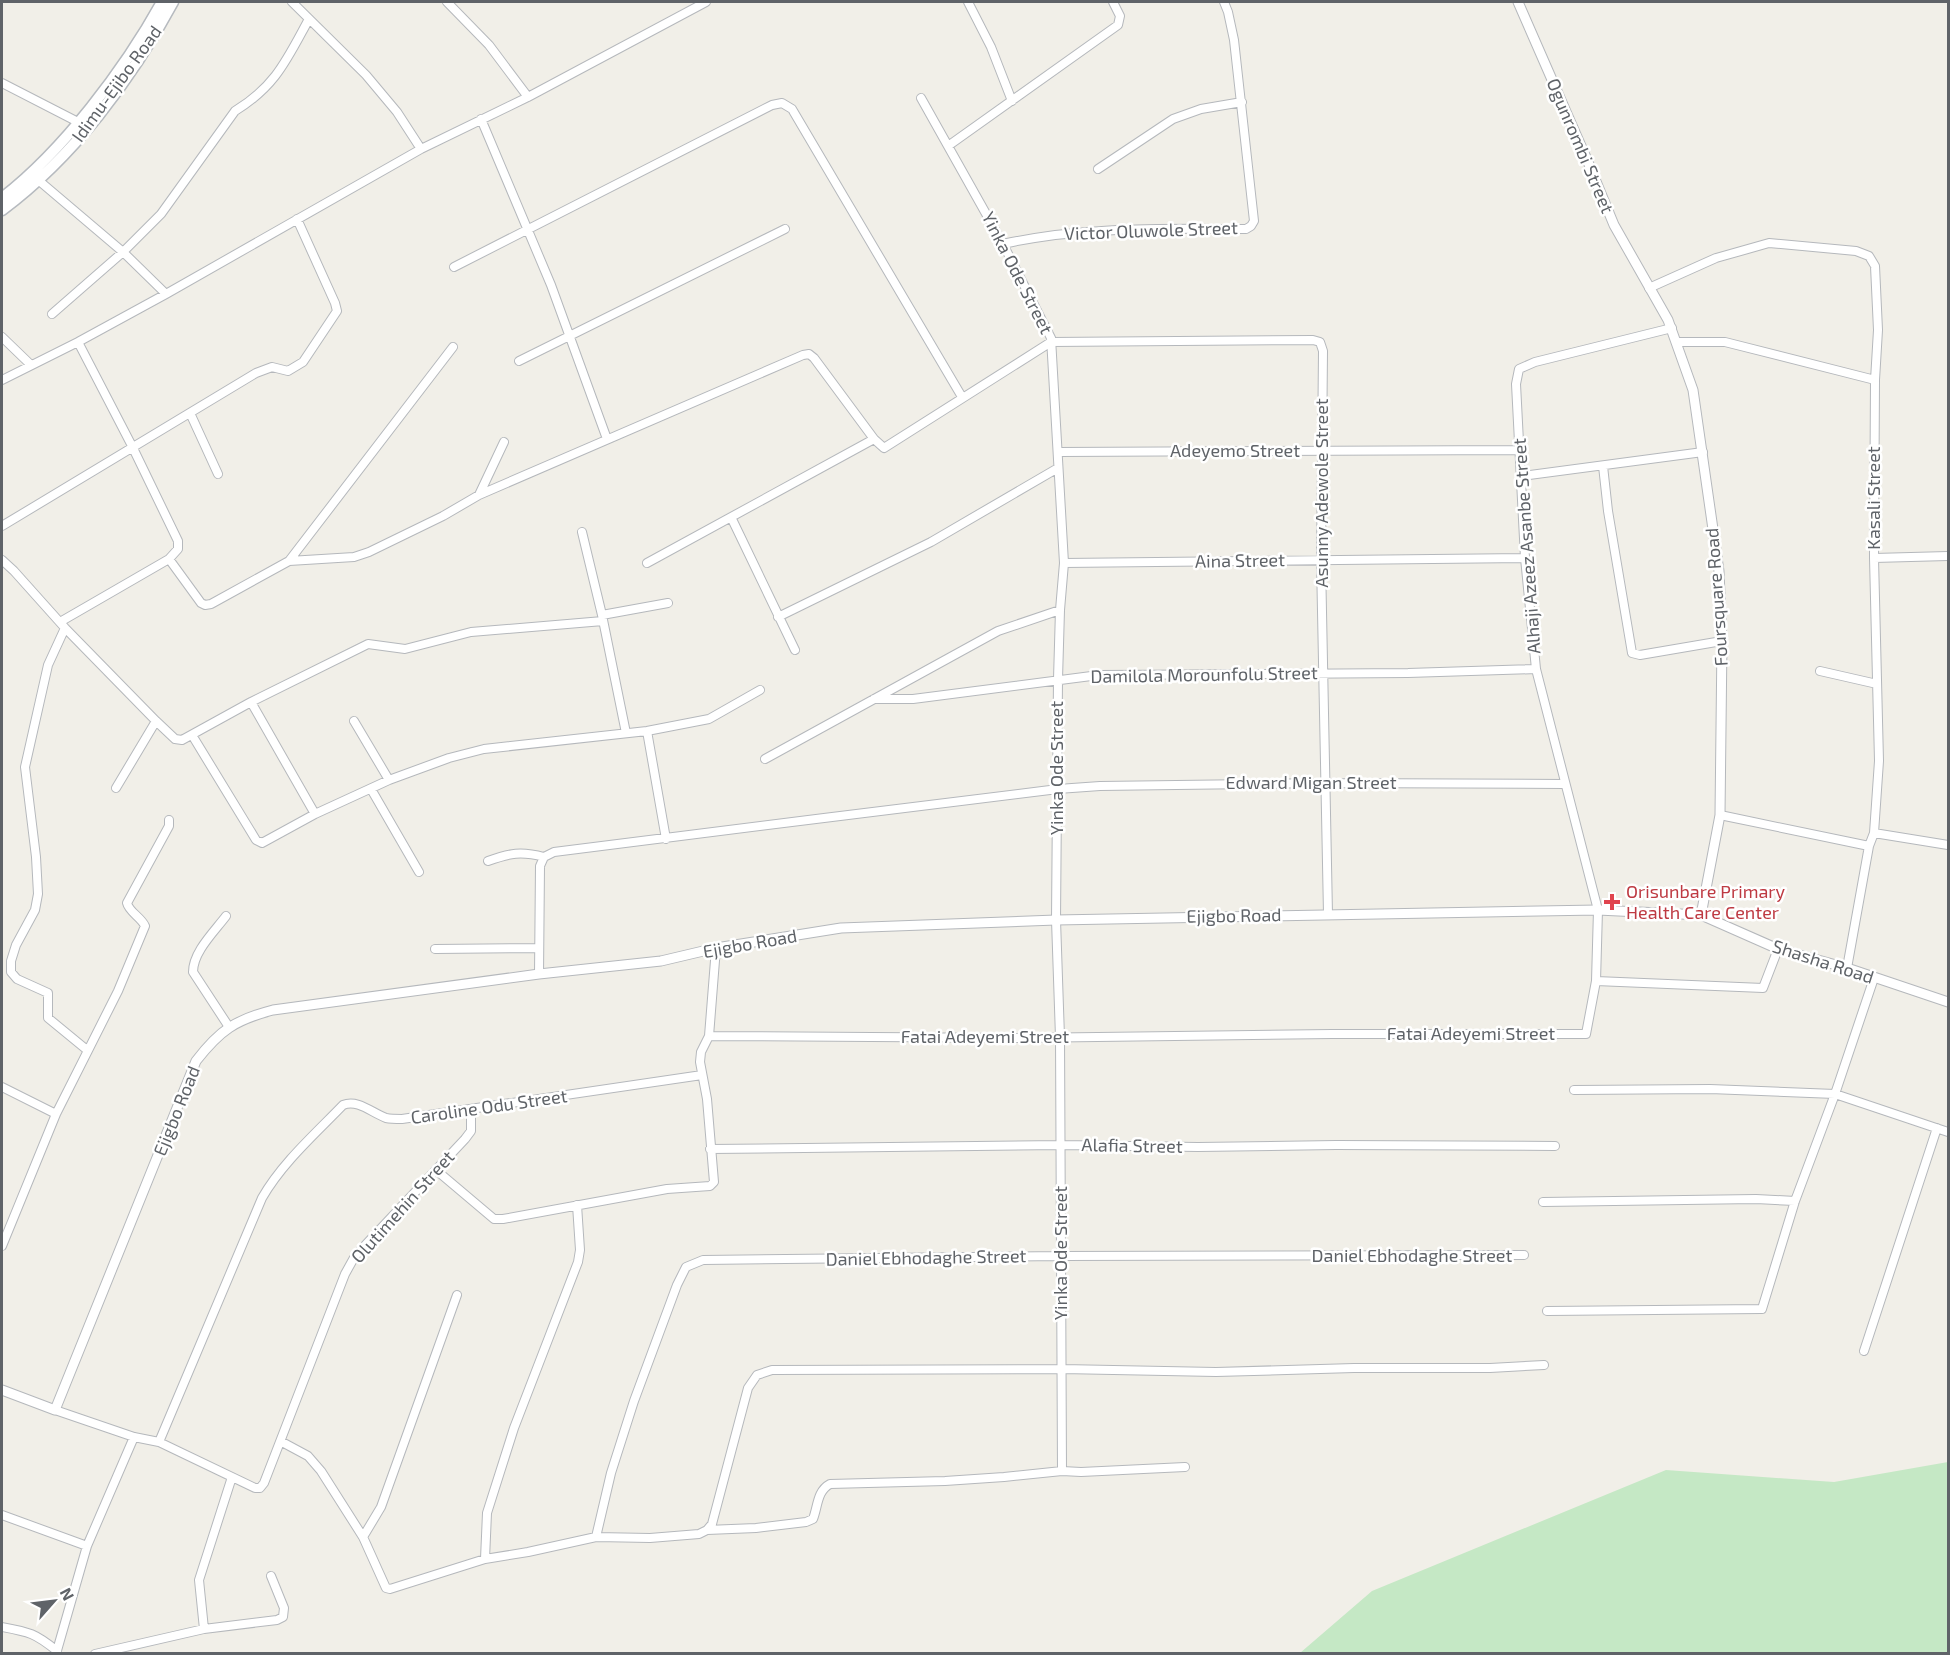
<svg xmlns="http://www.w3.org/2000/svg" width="1950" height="1655" font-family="'Exo 2',sans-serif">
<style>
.green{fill:#c5e8c5}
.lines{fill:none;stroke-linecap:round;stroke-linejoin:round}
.minor-casing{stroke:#b5b8bc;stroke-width:10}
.tertiary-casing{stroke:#b5b8bc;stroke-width:11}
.secondary-casing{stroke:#b6babf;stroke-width:13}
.minor{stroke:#fff;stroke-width:8}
.tertiary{stroke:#fff;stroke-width:9}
.secondary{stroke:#fff;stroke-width:10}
.health-dot{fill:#e0444e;stroke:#fff;stroke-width:2}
.labels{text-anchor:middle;stroke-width:5;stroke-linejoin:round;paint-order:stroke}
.street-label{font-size:18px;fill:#5f6368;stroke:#fff}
.health-label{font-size:18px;fill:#be3a42;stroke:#fff;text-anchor:start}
</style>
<rect width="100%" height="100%" fill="#f1efe8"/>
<path class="green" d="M1948,1462V1653H1300L1372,1591L1666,1470L1834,1482Z"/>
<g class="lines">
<defs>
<path id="minor" d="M292,2L366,75L397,112L421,149
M447,2L489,45L528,97
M968,2L991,47L1012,101
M2,83L78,122
M921,98L1003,244L1051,338L1064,563L1060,610L1058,679L1056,920L1060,1037L1062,1471
M481,119L551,285L607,439
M948,146L1118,25L1120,16L1113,2
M1098,169L1173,119L1201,109L1242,102
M37,179L123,252L166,294
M1003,244C1083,226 1165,229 1246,229L1251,226L1254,221L1234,40L1228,12L1224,2
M454,267L772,105L782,103L792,109L962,397
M1649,288L1716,258L1769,243L1856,251L1869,256L1875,266L1878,330L1875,380L1874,558L1879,761L1874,833L1869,846L1847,968
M52,314L123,252L161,214L235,111C276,86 287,59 309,19
M2,337L31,365
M1677,342H1725L1875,380
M519,361L785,229
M2,380L78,342L166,294L421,149L528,97L706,2
M190,413L218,474
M1058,452L1520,450
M1603,466L1608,511L1632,653L1640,655L1722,641
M1522,476L1703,452
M479,495L504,442
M731,517L795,650
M2,526L256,373L272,367L288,371L303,362L337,311L335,303L297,219
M582,532L602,615L626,733
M1874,558L1948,556
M169,559L201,603L205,605L211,604L289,561L453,347
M2,560L14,571L65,628L156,721L175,739L182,740L251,702L368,644L405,649L471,632L603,621
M289,561L354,557L369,552L443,516L479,495L803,355L809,354L814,358L874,439L884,448L1051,342L1313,340L1320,342L1323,351L1321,561L1328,914
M647,563L874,439
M1064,563L1525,558
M602,615L668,603
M778,617L931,542L1058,468
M60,622L169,559L178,549V541L132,446L78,342
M65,628L48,665L25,767L36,857L38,894L35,910L16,945L11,961V972L17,979L48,993V1018L87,1050
M1820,671L1877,684
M874,699H913L1099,675L1408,673L1536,669
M251,702L315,814
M354,721L389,780
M647,731L666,839
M192,735L256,840L262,843L315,814L389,780L449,758L484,749L647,731L709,719L760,690
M765,759L998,631L1060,610
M116,788L156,721
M371,789L419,872
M1720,815L1869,846
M1874,833L1948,845
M488,861C510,853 521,851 544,857
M226,916C214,932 193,952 193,972L229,1027
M435,949L538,948
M539,974L540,866L544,857L554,852L824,818L1058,789L1100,786L1324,783L1565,784
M1596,981L1763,988L1778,949
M709,1036L1020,1038L1332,1034H1586L1596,981L1598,910L1536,669L1525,558L1516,384L1519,369L1535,362L1672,328
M2,1087L56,1114
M1574,1090L1710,1089L1835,1094L1948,1132
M710,1149L1061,1145L1198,1147L1336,1145L1555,1146
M436,1170L494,1219H503L667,1189L710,1186L714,1182L707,1099L700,1062L701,1052L709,1036L716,948
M1543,1202L1756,1199L1795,1201
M577,1205L580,1250L578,1262L514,1428L487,1513L485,1559L528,1552L596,1537L650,1538L699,1534L707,1530L712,1524L748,1388L757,1375L772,1370L1062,1369L1216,1372L1354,1368H1490L1544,1365
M2,1246L56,1114L118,991L145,926C141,917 129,912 127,903L169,826V820
M1547,1311L1762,1309L1795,1201L1835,1094L1874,978
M1864,1351L1937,1128
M55,1410L134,1437L159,1442L255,1488H260L264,1483L345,1274L355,1256L465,1139L471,1131V1109
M159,1442L262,1198C282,1163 315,1134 343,1105C358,1099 372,1113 386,1118C391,1119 397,1119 402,1119L702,1075
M282,1442L308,1456L321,1471L363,1537L386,1588L390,1589L485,1559
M2,1515L87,1546
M707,1530L756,1528L806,1522L813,1519C818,1506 817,1491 830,1484L945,1481L1004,1477L1062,1471L1081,1472L1185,1467
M363,1537L381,1507L457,1295
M596,1537L611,1473L634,1401L677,1285L686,1267L703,1260L1060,1256L1524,1255
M2,1627C29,1632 35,1633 57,1651
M204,1629L199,1580L232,1477
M56,1654L87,1546L134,1437
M95,1654L204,1629L277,1620L283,1617L284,1608L271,1576"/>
<path id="tertiary" d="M1518,2L1588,162L1614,225L1668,320L1693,390L1719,571L1722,641L1720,815L1701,915
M2,1390L55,1410L196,1061C220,1030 235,1020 273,1010L539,974L661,961L716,948L841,928L1056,920L1598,910L1701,915L1778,949L1847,968L1948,1002"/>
<path id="secondary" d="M2,198C63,151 125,69 162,2
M2,210C73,157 131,80 173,2"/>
</defs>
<use href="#minor" class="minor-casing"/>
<use href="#tertiary" class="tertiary-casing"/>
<use href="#secondary" class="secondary-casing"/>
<use href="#minor" class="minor"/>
<use href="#tertiary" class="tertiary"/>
<use href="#secondary" class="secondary"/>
</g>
<path class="health-dot" d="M1609 893h6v6h6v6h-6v6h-6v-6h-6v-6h6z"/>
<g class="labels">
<g class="street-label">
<text transform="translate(117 84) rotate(-54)" y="6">Idimu-Ejibo Road</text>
<text transform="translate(1580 146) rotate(67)" y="6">Ogunrombi Street</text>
<text transform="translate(1151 231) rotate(-2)" y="6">Victor Oluwole Street</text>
<text transform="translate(1017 273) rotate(63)" y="6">Yinka Ode Street</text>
<text x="1235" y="457">Adeyemo Street</text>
<text transform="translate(1322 493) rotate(-90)" y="6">Asunny Adewole Street</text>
<text transform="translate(1874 498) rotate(-90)" y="6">Kasali Street</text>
<text transform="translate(1527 546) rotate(-94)" y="6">Alhaji Azeez Asanbe Street</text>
<text transform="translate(1240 561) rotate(-1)" y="6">Aina Street</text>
<text transform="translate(1717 597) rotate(-94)" y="6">Foursquare Road</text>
<text transform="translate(1204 675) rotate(-1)" y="6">Damilola Morounfolu Street</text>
<text transform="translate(1057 768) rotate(-90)" y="6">Yinka Ode Street</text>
<text x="1311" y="789">Edward Migan Street</text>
<text transform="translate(1234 916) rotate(-1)" y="6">Ejigbo Road</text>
<text transform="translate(750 944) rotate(-10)" y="6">Ejigbo Road</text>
<text transform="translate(1823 962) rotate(18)" y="6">Shasha Road</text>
<text x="1471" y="1040">Fatai Adeyemi Street</text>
<text x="985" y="1043">Fatai Adeyemi Street</text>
<text transform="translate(489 1107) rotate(-8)" y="6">Caroline Odu Street</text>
<text transform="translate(177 1111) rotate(-68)" y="6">Ejigbo Road</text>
<text transform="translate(1132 1146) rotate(1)" y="6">Alafia Street</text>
<text transform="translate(403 1207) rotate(-48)" y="6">Olutimehin Street</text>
<text transform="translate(1061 1253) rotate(-90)" y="6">Yinka Ode Street</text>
<text x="1412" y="1262">Daniel Ebhodaghe Street</text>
<text transform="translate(926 1258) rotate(-1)" y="6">Daniel Ebhodaghe Street</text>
</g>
<g class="health-label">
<text x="1626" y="898">Orisunbare Primary<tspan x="1626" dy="21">Health Care Center</tspan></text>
</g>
</g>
<rect width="1950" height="1655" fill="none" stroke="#5f6368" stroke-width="6"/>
<g transform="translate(54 1601) rotate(62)" stroke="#ffffff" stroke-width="4.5" paint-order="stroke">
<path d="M0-4.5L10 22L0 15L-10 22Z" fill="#5f6368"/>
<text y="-9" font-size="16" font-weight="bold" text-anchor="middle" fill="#5f6368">N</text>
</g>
</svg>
